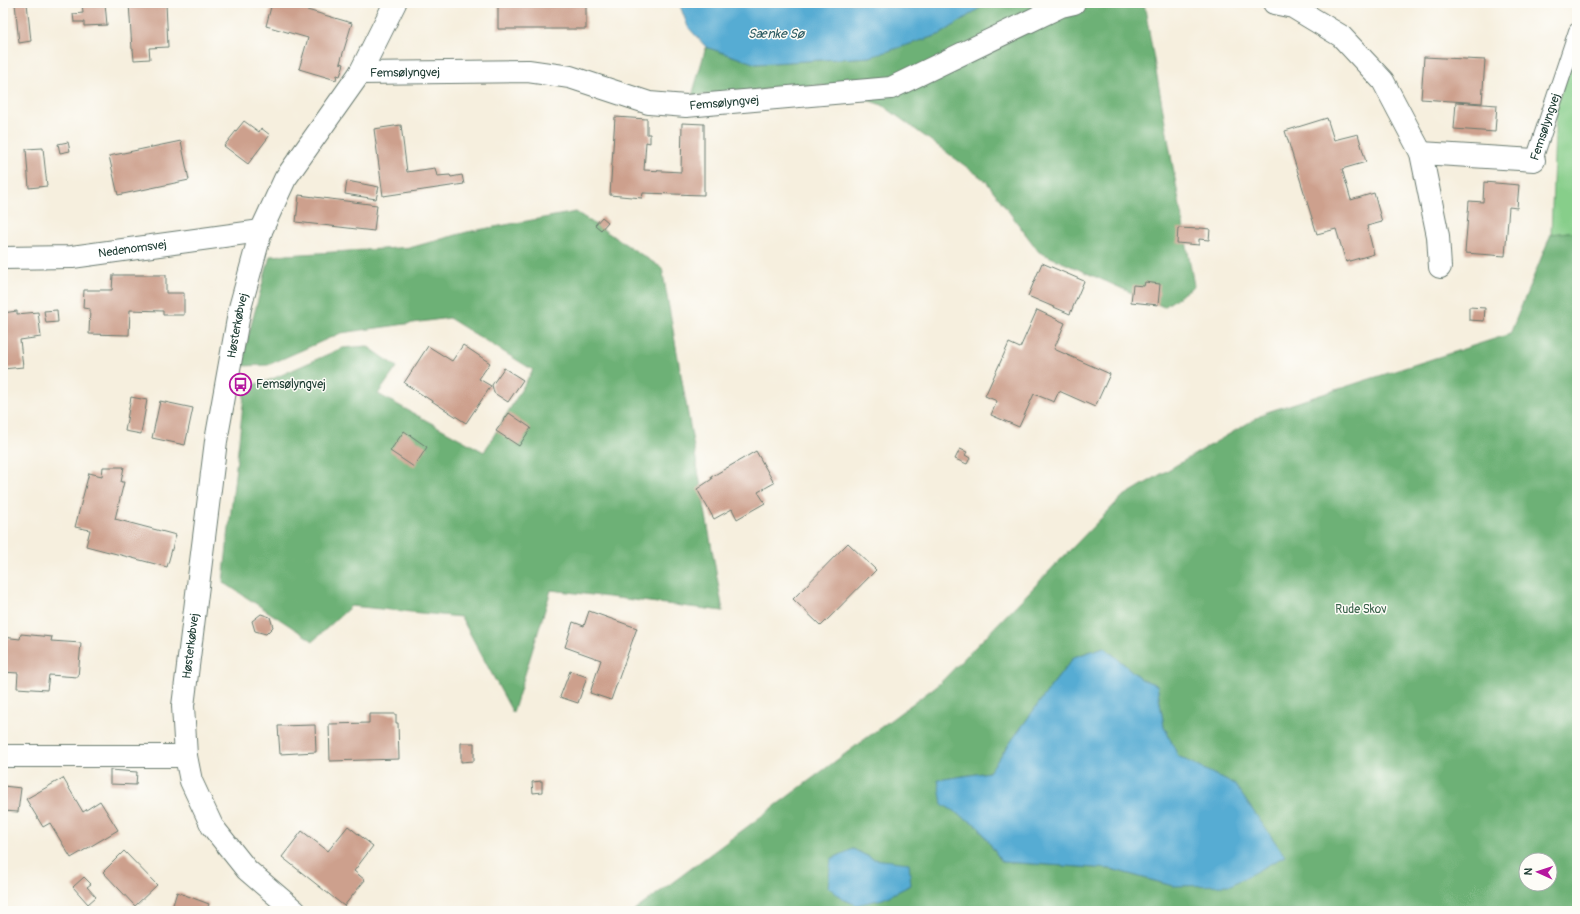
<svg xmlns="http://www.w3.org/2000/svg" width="1580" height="914" font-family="Pangolin,sans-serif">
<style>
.green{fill:#87ce8a;stroke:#53865f}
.forest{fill:#6db176;stroke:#467755;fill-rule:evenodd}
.water{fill:#57acd3;stroke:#3b7484}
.building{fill:#cda08d}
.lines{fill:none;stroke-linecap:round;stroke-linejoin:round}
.service-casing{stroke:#6a7b70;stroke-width:18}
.minor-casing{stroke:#6a7b70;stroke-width:24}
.tertiary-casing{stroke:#6a7b70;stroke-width:24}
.service{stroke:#fff;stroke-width:16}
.minor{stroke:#fff;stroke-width:22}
.tertiary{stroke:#fff;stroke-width:22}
.labels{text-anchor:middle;stroke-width:3;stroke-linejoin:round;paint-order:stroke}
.street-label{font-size:12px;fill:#1f3d34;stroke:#fdfcf7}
.poi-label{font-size:12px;fill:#1f3d34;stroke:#fdfcf7;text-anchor:start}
.park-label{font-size:12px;fill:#39614a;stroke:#fdfcf7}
.water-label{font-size:13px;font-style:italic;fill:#305e64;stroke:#fdfcf7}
</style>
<rect width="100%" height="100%" fill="#fdfcf7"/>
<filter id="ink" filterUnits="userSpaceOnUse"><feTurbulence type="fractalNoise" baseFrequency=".025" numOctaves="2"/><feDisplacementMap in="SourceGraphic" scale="8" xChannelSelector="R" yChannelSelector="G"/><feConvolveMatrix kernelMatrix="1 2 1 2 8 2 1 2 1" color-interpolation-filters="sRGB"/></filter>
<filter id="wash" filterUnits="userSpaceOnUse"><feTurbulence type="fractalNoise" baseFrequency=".012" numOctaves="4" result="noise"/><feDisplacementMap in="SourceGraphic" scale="16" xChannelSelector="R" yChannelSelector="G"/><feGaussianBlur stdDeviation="0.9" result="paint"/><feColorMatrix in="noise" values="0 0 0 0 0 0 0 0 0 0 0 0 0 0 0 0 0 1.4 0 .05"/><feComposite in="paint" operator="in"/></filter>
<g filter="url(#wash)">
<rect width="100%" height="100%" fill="#f6efde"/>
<path class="green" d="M1577,51V231L1551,234L1556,105Z"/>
<path class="forest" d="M987,3H1144L1194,286L1164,307L1039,252L986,181L882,105L822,85L692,96L706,47L756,64L870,57L941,34Z
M576,212L662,268L723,611L551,590L513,713L461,617L351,606L313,641L223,582L245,387L270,380L342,348L367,346L397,367L378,394L484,452L533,370L449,318L341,333L268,365L240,366L270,256L413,247L467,232Z
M1577,231V911H634L939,684L1122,497L1267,412L1510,334L1551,234ZM1104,647L1141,679L1157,685L1164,726L1178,756L1235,785L1173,886L1111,869L1002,862L978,826L938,780L989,772L1049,689L1074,657ZM853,849L873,859H831ZM1526,860H1550V884H1526Z"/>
<path class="water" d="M679,3H987L941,34L870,57L756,64L706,47L688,27Z
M1104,647L1141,679L1157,685L1164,726L1178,756L1235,785L1285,856L1231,885L1173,886L1111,869L1002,862L978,826L942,804L938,780L989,772L1049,689L1074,657Z
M853,849L873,859L909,863L911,885L883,899L856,905L843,899L828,887L831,859Z"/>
<g id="blocks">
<path class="building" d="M15,3H27L31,41L19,43Z
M82,3H105L107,25L84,26V22H74L73,14L83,13Z
M129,3H166L168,47L149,48L150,59L134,60L133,49H132Z
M272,3H283L352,23L340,63L344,64L340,76L337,75L336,80L299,69L308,38L266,26Z
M498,3H586V29H498Z
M1424,57L1485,60L1482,103L1421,99Z
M1456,102L1497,105L1495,132L1454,129Z
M615,117L647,119V134H650V143L646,142L644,170L681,172L682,123L704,124V195L643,193L642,198L610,195Z
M1327,118L1334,140L1358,134L1366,162L1342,169L1351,200L1374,193L1382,222L1367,226L1374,254L1346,262L1336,229L1317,234L1285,131Z
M244,121L259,132L261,128L270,135L248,164L224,146Z
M401,125L407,172L435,168L437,176L450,175L451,177L462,175L464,184L383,196L374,129Z
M181,141L189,180L118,195L109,156Z
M68,142L70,151L60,153L58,144Z
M43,148L47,186L29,188L26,149Z
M6,171L7,179L4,180L6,196L3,197V172Z
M347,181L379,187L376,199L345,194Z
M1484,182L1519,185L1517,208L1509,207L1505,256L1465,253L1469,201L1483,202Z
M299,195L377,205L374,231L296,222Z
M602,217L608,222L601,230L595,225Z
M1178,228L1200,229V228L1210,229L1209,240L1199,239V245L1177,243Z
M1042,263L1084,281L1070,314L1028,296Z
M113,275H166V293H184V315H163V311L130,310L129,335L89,334L90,309L83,308L84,290H112Z
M1145,282L1160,284L1158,305L1131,302L1133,285L1144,286Z
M1469,307L1485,308L1484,321L1469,320Z
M57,310L58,322L46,323L44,311Z
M1037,310L1065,323L1054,349L1110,374L1095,407L1059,391L1054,402L1034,394L1019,427L991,415L997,401L985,396L1009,343L1020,348Z
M17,311V314L38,312L41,337L20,340L23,367L3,369V313Z
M463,345L490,363L479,379L491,386L466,423L404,383L428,346L452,361Z
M504,368L523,380L508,402L494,393L492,385Z
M131,397L147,400L141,434L125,431Z
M160,401L193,408L185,445L152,438Z
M509,413L531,428L519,446L496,431Z
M404,431L427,447L414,467L390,451Z
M960,449L967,452L965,455L970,458L967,464L955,459Z
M756,451L774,483L758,492L765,503L737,519L732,509L714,519L697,489L712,479L711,477Z
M103,467H124L121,482H124L115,519L176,535L167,567L86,546L90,530L75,527L89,473L102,476Z
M848,543L876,570L821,626L793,599Z
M589,611L637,628L611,700L590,693L601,660L565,647L573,622L584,626Z
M261,614L270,617L273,627L266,634L255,631L252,621Z
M21,634L52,637L51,641L81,643L78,677L49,675L47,690L17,688L18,673L3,672V637L20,639Z
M570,671L587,677L578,703L560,697Z
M369,714H396V723H398L399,759L330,761L329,724L369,723Z
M315,725L316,752L280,754L278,726Z
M461,743H474V761L461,762Z
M110,770L137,772L136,785L110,784Z
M63,778L83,812L100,801L118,830L71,858L50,823L43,827L26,799Z
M542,781V792L533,793L532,782Z
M3,786L21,788L18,812L3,811Z
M348,826L373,846L354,871L365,880L344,906L282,857L302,831L328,851Z
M124,851L157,885L135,906L103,872Z
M84,877L91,884L87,887L96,897L88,904L73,887Z
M177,892L209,904L206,911H171Z"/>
</g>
</g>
<g filter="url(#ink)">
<use href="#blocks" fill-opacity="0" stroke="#6a7b70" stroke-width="1"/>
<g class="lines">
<defs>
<g id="service">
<path id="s1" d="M1534,160L1577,31"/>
</g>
<g id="minor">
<path d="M1274,3L1293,7L1341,36L1383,81L1421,153L1438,236L1440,267"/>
<path id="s2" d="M360,73L528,71L570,77L649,103L686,106L891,88L1061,6L1074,3"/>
<path d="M1421,153L1534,160"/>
<path id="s3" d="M3,258L72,257L261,231"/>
<path d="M3,756H186"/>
</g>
<g id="tertiary">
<path id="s4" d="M295,911L247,870L212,826L191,781L186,756L183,706L216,441L240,308L261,231L285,179L360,73L395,3"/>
</g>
</defs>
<use href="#service" class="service-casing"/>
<use href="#minor" class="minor-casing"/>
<use href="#tertiary" class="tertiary-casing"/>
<use href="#service" class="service"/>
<use href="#minor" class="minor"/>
<use href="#tertiary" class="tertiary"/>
</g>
</g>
<defs>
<symbol id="bus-ring" viewBox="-11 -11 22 22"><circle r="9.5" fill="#fdfcf7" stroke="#b5179e" stroke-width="1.5"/><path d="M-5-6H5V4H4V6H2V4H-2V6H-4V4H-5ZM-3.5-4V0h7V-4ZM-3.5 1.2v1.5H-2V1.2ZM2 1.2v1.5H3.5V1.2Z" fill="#b5179e"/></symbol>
</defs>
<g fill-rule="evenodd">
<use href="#bus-ring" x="228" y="372" width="25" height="25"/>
</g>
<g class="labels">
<g class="street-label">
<text dy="4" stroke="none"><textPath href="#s2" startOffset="45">Femsølyngvej</textPath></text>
<text dy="4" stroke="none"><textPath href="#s2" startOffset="369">Femsølyngvej</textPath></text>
<text dy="4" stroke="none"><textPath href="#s1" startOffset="35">Femsølyngvej</textPath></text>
<text dy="4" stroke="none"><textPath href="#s3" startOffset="130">Nedenomsvej</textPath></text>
<text dy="4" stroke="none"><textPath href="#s4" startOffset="629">Høsterkøbvej</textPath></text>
<text dy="4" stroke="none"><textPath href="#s4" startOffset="305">Høsterkøbvej</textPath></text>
</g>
<g class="poi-label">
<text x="256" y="388">Femsølyngvej</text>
</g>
<g class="park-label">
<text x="1361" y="613">Rude Skov</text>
</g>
<g class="water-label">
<text x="776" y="38">Sænke Sø</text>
</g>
</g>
<rect width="1580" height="914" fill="none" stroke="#fdfcf7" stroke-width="16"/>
<g transform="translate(1538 872) rotate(273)"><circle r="19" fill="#fdfcf7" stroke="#a4b0a9"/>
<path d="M0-3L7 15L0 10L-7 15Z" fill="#b5179e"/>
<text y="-6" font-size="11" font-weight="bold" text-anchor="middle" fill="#1f3d34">N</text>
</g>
</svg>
